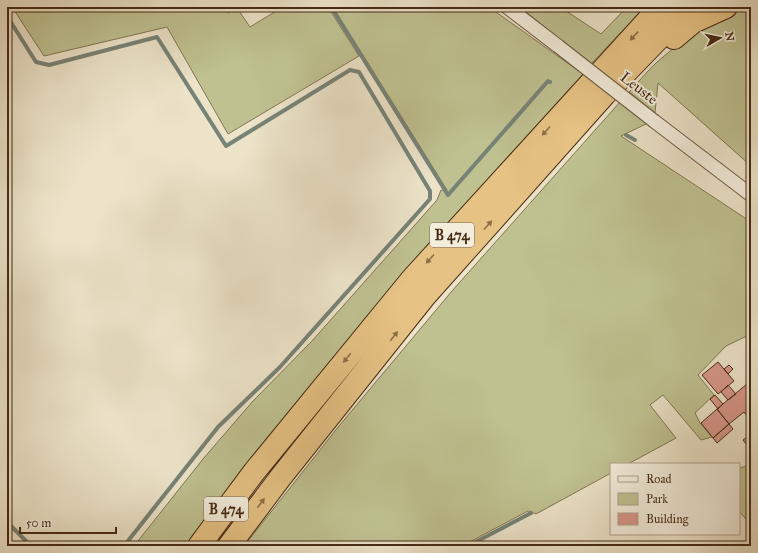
<svg xmlns="http://www.w3.org/2000/svg" width="758" height="553" font-family="'IM FELL Great Primer',serif">
<style>
.green{fill:#bfc191;stroke:#827652}
.lines{fill:none;stroke-linecap:round;stroke-linejoin:round}
.stream{stroke:#778377;stroke-width:4}
.building{fill:#d8978a;stroke:#452b14}
.street-casing{stroke:#6f5941;stroke-width:15}
.highway-casing{stroke:#452b14;stroke-width:24}
.street{stroke:#f3eddc;stroke-width:13}
.highway{stroke:#e6c284;stroke-width:22}
.street-bridge-casing{stroke:#6f5941;stroke-width:15;stroke-linecap:butt}
.street-bridge{stroke:#f3eddc;stroke-width:13}
.oneway{fill:#8d6f46}
.labels{text-anchor:middle;stroke-width:4;stroke-linejoin:round;paint-order:stroke}
.shield{fill:#f3eddc;stroke:#796550;stroke-width:1}
.shield-label{font-size:14px;font-weight:bold;fill:#452b14}
.street-label{font-size:15px;fill:#452b14;stroke:#f3eddc}
</style>
<rect width="100%" height="100%" fill="#ece3c9"/>
<filter id="stains"><feTurbulence type="fractalNoise" baseFrequency=".005" numOctaves="4"/><feColorMatrix values="0 0 0 0 .2 0 0 0 0 .09 0 0 0 0 .02 0 0 0 .5 -.17"/></filter>
<radialGradient id="worn" r=".72"><stop offset=".6" stop-color="#630" stop-opacity="0"/><stop offset="1" stop-color="#630" stop-opacity=".3"/></radialGradient>
<path class="green" d="M12,7H224L228,13L237,8L250,27L281,8L280,7H328L359,56L228,134L167,27L44,56Z
M333,7H489L583,74L504,161L429,247L185,546H134L203,459L253,401L312,341L437,200L441,190H447Z
M520,7H560L601,34L627,7H645L591,64Z
M745,7H751V166L658,83L655,113L629,92C638,83 646,72 656,63C682,40 713,19 745,7Z
M620,102L648,123L621,136L751,222V334L726,346L698,375L714,395L695,413L700,423L712,437L701,440L663,395L650,405L676,438L628,464H611V473L536,514L528,511L462,546H244L339,426L452,291Z
M751,465V525L739,511V468Z"/>
<g class="lines">
<path class="stream" d="M331,7L448,195L548,81L550,82
M7,16L36,62L49,65L157,37L226,146L350,70L359,72L430,191V199L280,367L218,427L124,546
M626,135L635,140
M7,522L31,546
M468,546L531,513"/>
</g>
<path class="building" d="M718,362L734,381L718,394L702,375Z
M729,365L733,369L728,374L724,369Z
M747,384L751,389V421L744,412L729,424L717,409Z
M728,385L736,394L728,400L721,392Z
M715,395L723,404L718,409L710,399Z
M717,409L729,424L713,438L701,423Z
M729,424L733,429L717,443L713,438Z
M751,434V450L743,440Z"/>
<g class="lines">
<defs>
<path id="street" d="M507,7L558,46
M654,121L751,195"/>
<path id="highway" d="M674,38L693,22L726,7
M199,546L254,472L412,279L660,7
M229,546L280,478L425,296L605,94L689,7"/>
</defs>
<use href="#street" class="street-casing"/>
<use href="#highway" class="highway-casing"/>
<use href="#street" class="street"/>
<use href="#highway" class="highway"/>
<defs>
<path id="street-bridge" d="M558,46L654,121"/>
</defs>
<use href="#street-bridge" class="street-bridge-casing"/>
<use href="#street-bridge" class="street-bridge"/>
</g>
<defs><path id="oneway-solid" d="M-6-.8H1V-3.2L6.5 0L1 3.2V.8H-6Z"/></defs>
<g class="oneway">
<use href="#oneway-solid" transform="translate(634 36) rotate(133)"/>
<use href="#oneway-solid" transform="translate(546 131) rotate(132)"/>
<use href="#oneway-solid" transform="translate(488 225) rotate(-48)"/>
<use href="#oneway-solid" transform="translate(430 259) rotate(132)"/>
<use href="#oneway-solid" transform="translate(394 336) rotate(-51)"/>
<use href="#oneway-solid" transform="translate(347 358) rotate(129)"/>
<use href="#oneway-solid" transform="translate(261 503) rotate(-53)"/>
</g>
<g class="labels">
<g class="shield">
<rect x="430" y="223" width="44" height="24" rx="3"/>
<rect x="204" y="497" width="44" height="24" rx="3"/>
</g>
<g class="shield-label">
<text x="452" y="240">B 474</text>
<text x="226" y="514">B 474</text>
</g>
<g class="street-label">
<text transform="translate(639 88) rotate(38)" y="5">Leuste</text>
</g>
</g>
<rect width="758" height="553" fill="none" stroke="#ece3c9" stroke-width="24"/>
<rect x="8" y="8" width="742" height="537" fill="none" stroke="#452b14" stroke-width="2"/>
<rect x="12" y="12" width="734" height="529" fill="none" stroke="#452b14"/>
<rect x="610" y="463" width="130" height="72" fill="#f3eddc" stroke="#ad9f8c"/>
<rect x="618" y="476" width="20" height="6" fill="#f3eddc" stroke="#ad9f8c"/>
<text x="646" y="483" font-size="12" fill="#452b14">Road</text>
<rect x="618" y="493" width="20" height="12" fill="#bfc191" stroke="#ad9f8c"/>
<text x="646" y="503" font-size="12" fill="#452b14">Park</text>
<rect x="618" y="513" width="20" height="12" fill="#d8978a" stroke="#ad9f8c"/>
<text x="646" y="523" font-size="12" fill="#452b14">Building</text>
<g transform="translate(720 38) rotate(81)" stroke="#f3eddc" stroke-width="3" paint-order="stroke">
<path d="M0-3L7 15L0 10L-7 15Z" fill="#452b14"/>
<text y="-6" font-size="11" font-weight="bold" text-anchor="middle" fill="#452b14">N</text>
</g>
<path d="M20 527v6h96v-6" fill="none" stroke="#452b14" stroke-width="2"/>
<text x="26" y="527" font-size="12" fill="#452b14" stroke="#f3eddc" stroke-width="3" paint-order="stroke">50 m</text>
<rect width="100%" height="100%" filter="url(#stains)"/>
<rect width="100%" height="100%" fill="url(#worn)"/>
</svg>
